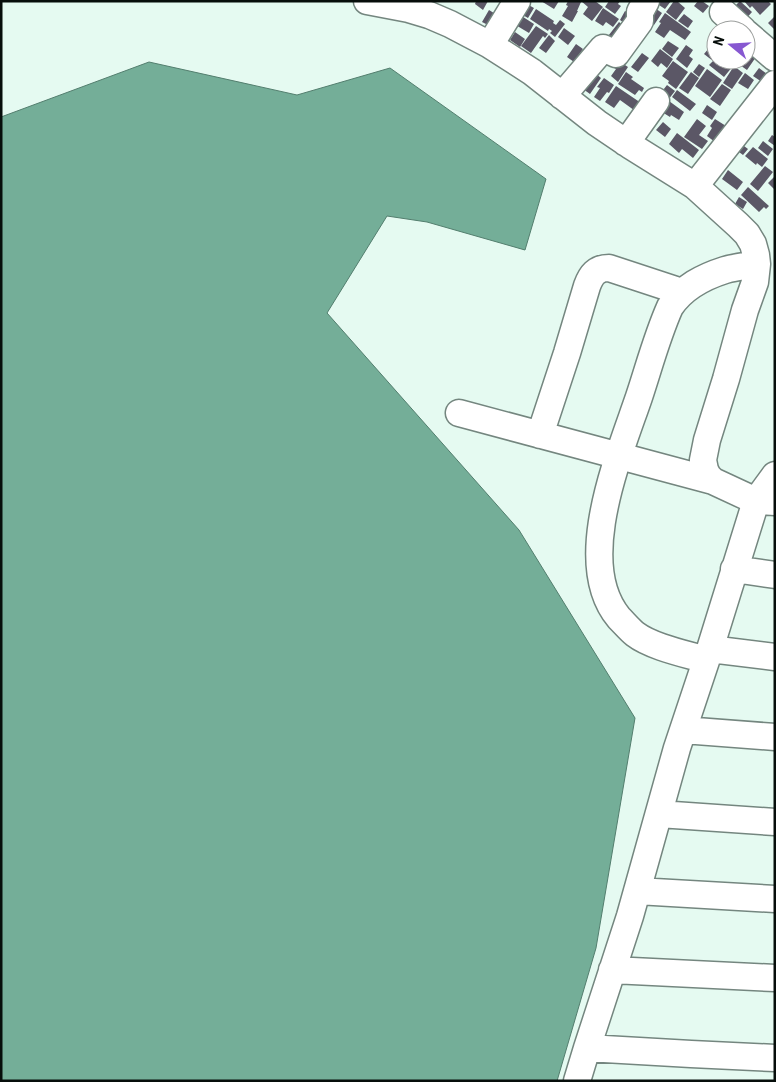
<svg xmlns="http://www.w3.org/2000/svg" width="776" height="1082" font-family="'Roboto Condensed',sans-serif">
<style>
.water{fill:#74ae98;stroke:#537e6e}
.building{fill:#5b5766}
.lines{fill:none;stroke-linecap:round;stroke-linejoin:round}
.minor-casing{stroke:#74867f;stroke-width:29}
.minor{stroke:#fff;stroke-width:26}
</style>
<rect width="100%" height="100%" fill="#e5faf1"/>
<path class="water" d="M149,62L297,95L390,68L546,179L525,250L427,222L387,216L327,313L519,530L635,718L596,948L557,1081H1V117Z"/>
<path class="building" d="M476,1H488L483,10L475,4Z
M541,1H559L554,9Z
M568,1H578L581,2L577,11H578L572,22L562,16L568,6L566,5Z
M581,1H595L603,7L592,21L583,14L588,7Z
M609,1H620L618,4L621,6L615,14L605,7Z
M657,1H671L665,9L656,3Z
M674,1H677L685,8L676,20L666,12Z
M698,1H702L709,6L703,13L694,6Z
M740,1L752,12L744,21L732,9Z
M744,1H768L771,4L760,15L752,6L750,8Z
M525,3L534,8L528,18L519,13Z
M652,6L662,13L654,25L644,18Z
M603,8L619,19L613,27L606,22L603,26L595,21Z
M536,9L554,21L553,23L556,25L560,20L565,24L555,37L550,33L552,31L549,29L548,31L530,19Z
M489,10L497,15L490,26L482,22Z
M625,11L633,15L627,25L620,20Z
M665,13L691,32L685,40L670,30L664,38L655,32L661,23L659,22Z
M684,14L693,21L688,28L678,21Z
M520,15L534,24L529,33L514,24Z
M775,16V30L768,23Z
M619,22L626,28L612,46L605,40Z
M536,26L548,34L545,38L543,36L531,53L521,46Z
M564,28L575,36L568,45L558,37Z
M515,32L525,39L520,47L510,40Z
M549,35L555,41L546,53L539,48Z
M668,41L679,48L672,57L662,49Z
M714,42L716,43V60H730L728,62L733,66L724,77L709,65L713,61L704,54Z
M576,44L583,49L574,62L567,57Z
M686,45L693,50L689,56L693,59L687,68L676,59Z
M660,49L673,59L667,68L661,63L658,67L651,61Z
M746,49L756,57L747,70L737,63L739,60H746Z
M642,53L649,58L638,72L631,67Z
M619,61L628,67L618,82L611,76L616,69L614,68Z
M673,61L688,72L676,89L668,83L669,81L662,76Z
M699,64L705,68L699,77L693,72Z
M734,66L743,73L732,89L723,83Z
M759,68L767,74L762,82L753,76Z
M707,69L722,80L710,97L695,86Z
M626,72L633,77L631,79L644,88L642,92L639,90L635,95L618,84Z
M691,72L699,78L688,94L679,88Z
M595,73L601,78L590,94L583,89Z
M745,73L754,80L748,89L738,83Z
M604,78L614,85L609,93L607,92L600,101L594,97L600,88L597,87Z
M722,84L731,90L720,106L710,99Z
M667,85L675,91L668,100L660,94Z
M616,86L644,105L638,113L620,100L614,108L605,102Z
M677,90L696,104L690,111L672,97Z
M669,101L684,112L679,120L671,115L670,117L662,112Z
M707,105L717,112L712,120L702,113Z
M697,119L706,126L699,135L708,141L702,149L684,137Z
M715,119L726,126L715,142L707,136L712,128L710,126Z
M663,122L671,129L665,137L656,130Z
M677,133L699,150L693,158L682,149L679,153L669,144Z
M772,135L775,137V146L768,141Z
M763,141L773,149L768,156L758,148Z
M740,143L748,149L743,155L735,149Z
M753,147L768,159L762,167L757,163L756,165L745,156Z
M765,166L773,172L758,191L750,184Z
M728,170L743,182L737,190L722,179Z
M775,176V190L768,183Z
M748,187L769,206L766,209L764,207L759,212L741,195Z
M739,197L747,202L743,209L735,204Z"/>
<g class="lines">
<defs>
<path id="minor" d="M367,1L409,9L429,15L450,24L490,45L532,72L597,123L631,146L695,186L738,225L747,234L753,244L756,255L757,264L755,282L745,310L726,379L707,440L703,460L705,470L708,476L713,481L756,501L775,502
M723,12L743,30
M746,33L775,58
M490,45L517,1
M562,96L603,48L616,54L640,21V12L646,1
M626,143L656,101
M695,186L775,84
M459,413L713,481
M540,435L567,353L587,286C591,275 596,268 609,268L682,292
M734,569L775,575
M710,649L775,657
M706,660C686,654 652,647 635,634C630,630 624,623 619,618C573,563 619,456 639,397C649,367 657,336 670,307C683,287 703,277 725,270C735,267 747,266 757,264
M683,730L775,737
M659,814L775,822
M637,891L775,899
M612,970L775,978
M587,1048L691,1054L775,1058
M577,1081L587,1048L630,916L677,748L710,649L756,501L775,475"/>
</defs>
<use href="#minor" class="minor-casing"/>
<use href="#minor" class="minor"/>
</g>
<rect width="776" height="1082" fill="none" stroke="#070e0b" stroke-width="5"/>
<g transform="translate(731 45) rotate(288)"><circle r="24" fill="#ffffff" stroke="#9c9f9d"/>
<path d="M0-4L9 19L0 12L-9 19Z" fill="#8758d1"/>
<text y="-8" font-size="14" font-weight="bold" text-anchor="middle" fill="#070e0b">N</text>
</g>
</svg>
